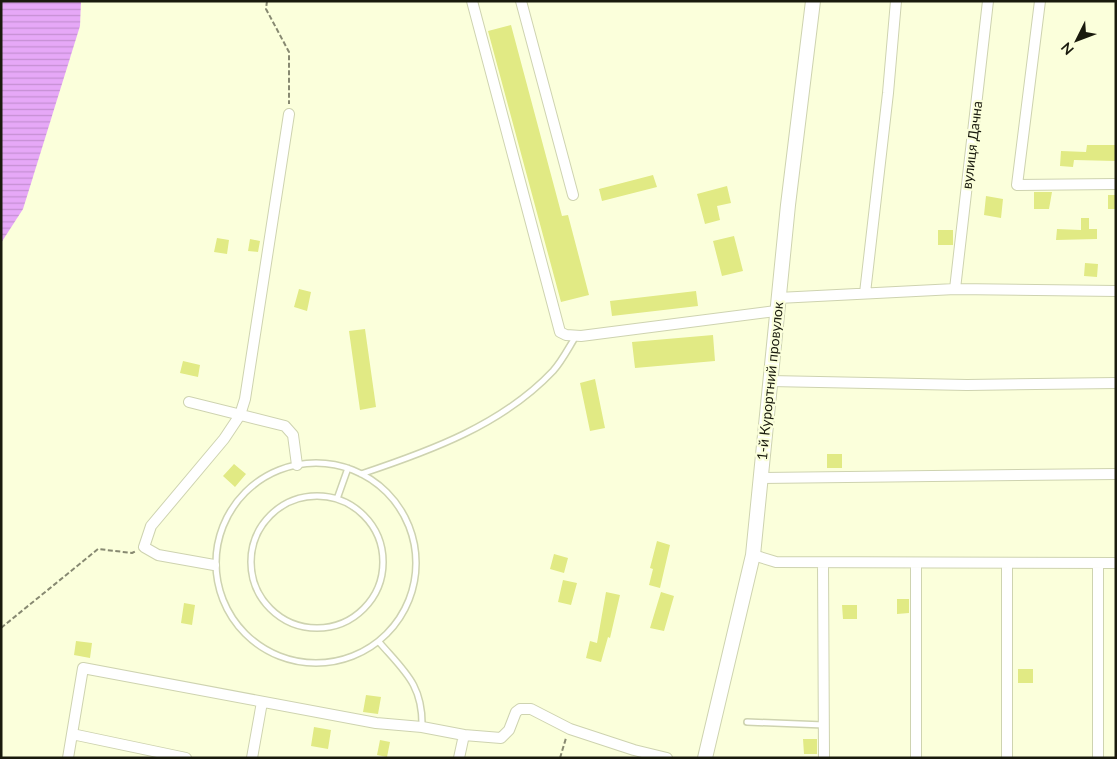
<svg xmlns="http://www.w3.org/2000/svg" width="1117" height="759" font-family="Lato,sans-serif">
<style>
.water{fill:url(#water-rules)}
.building{fill:#e1ea84}
.lines{fill:none;stroke-linecap:round;stroke-linejoin:round}
.lane-casing{stroke:#ced3b0;stroke-width:8}
.street-casing{stroke:#ced3b0;stroke-width:12}
.secondary-casing{stroke:#ced3b0;stroke-width:16}
.path{stroke:#878971;stroke-width:2;stroke-dasharray:5 2.5;stroke-linecap:butt}
.lane{stroke:#fff;stroke-width:5}
.street{stroke:#fff;stroke-width:10}
.secondary{stroke:#fff;stroke-width:14}
.labels{text-anchor:middle;stroke-width:4.5;stroke-linejoin:round;paint-order:stroke}
.street-label{font-size:14px;fill:#191a0d;stroke:#fbffdb}
</style>
<defs>
<pattern id="water-rules" width="6" height="5" patternUnits="userSpaceOnUse" patternTransform="scale(1.25)"><rect width="6" height="5" fill="#e6a8f7"/><path d="M0 2.5h6" fill="none" stroke="#c590d3"/></pattern>
</defs>
<rect width="100%" height="100%" fill="#fbffdb"/>
<path class="water" d="M1,1H81L80,26L23,209L1,243Z"/>
<path class="building" d="M511,25L562,216L568,215L589,295L561,302L488,31Z
M1087,145H1116V161L1074,160L1073,167L1060,166L1061,151L1086,152Z
M653,175L657,187L602,201L599,189Z
M727,186L731,203L717,206L720,220L705,224L697,194Z
M1034,192H1052L1049,209H1034Z
M1108,195H1116V209H1108Z
M986,196L1003,199L1001,218L984,215Z
M1081,218H1089V229H1097V239L1056,240L1057,229L1081,230Z
M938,230H953V245H938Z
M734,236L743,271L722,276L713,241Z
M217,238L229,240L227,254L214,252Z
M250,239L260,241L258,252L248,251Z
M1085,263L1098,264L1097,277L1084,276Z
M299,289L311,292L307,311L294,307Z
M696,291L698,306L612,316L610,301Z
M365,329L376,407L360,410L349,331Z
M713,335L715,361L635,368L632,342Z
M183,361L200,365L198,377L180,373Z
M595,379L605,428L590,431L580,383Z
M827,454H842V468H827Z
M234,464L246,474L235,487L223,476Z
M657,541L670,545L660,588L649,585L653,569L650,568Z
M554,554L568,558L564,573L550,569Z
M563,580L577,583L571,605L558,602Z
M606,592L620,595L610,638L608,637L601,662L586,658L590,641L597,643Z
M661,592L674,596L664,631L650,628Z
M897,599H909V613L897,614Z
M184,603L195,605L192,625L181,623Z
M842,605H857V619H843Z
M76,641L92,643L90,658L74,655Z
M1018,669H1033V683H1018Z
M366,695L381,697L378,714L363,712Z
M314,727L331,730L328,749L311,746Z
M803,739H817V754H804Z
M380,740L390,742L387,757L377,755Z"/>
<g class="lines">
<defs>
<path id="lane" d="M216 563a100 100 0 1 1 200 0a100 100 0 1 1-200 0Z
M361,474C430,451 502,425 553,371C562,361 569,347 576,336
M251 562a66 66 0 1 1 132 0a66 66 0 1 1-132 0Z
M337,499L348,468
M379,642C405,672 423,685 422,727
M747,722L824,725"/>
<path id="street" d="M472,1L560,332L566,335L581,336L776,311
M521,1L573,195
M1040,1L1017,185L1116,184
M955,289L988,1
M865,293L888,93L896,1
M778,298L955,289L1116,291
M770,381L967,385L1116,383
M189,402L285,426L293,435L297,465
M760,478L1116,474
M753,555L776,562L1116,563
M823,563L824,758
M214,565L158,555L144,547L151,526L224,439L240,415L245,399L289,114
M72,734L186,758
M464,735L501,738L509,730L516,712L520,709H531L570,729L634,750L667,758
M68,758L83,668L376,723L422,727L464,735L459,758
M252,758L262,702
M916,758V564
M1007,758V563
M1098,758V563"/>
<path id="secondary" d="M705,758L753,555L788,205L813,1"/>
</defs>
<use href="#lane" class="lane-casing"/>
<use href="#street" class="street-casing"/>
<use href="#secondary" class="secondary-casing"/>
<path class="path" d="M267,1L266,9L289,52V104
M1,628L98,549L132,553L136,551
M560,758L566,738"/>
<use href="#lane" class="lane"/>
<use href="#street" class="street"/>
<use href="#secondary" class="secondary"/>
</g>
<g class="labels">
<g class="street-label">
<text transform="translate(972 145) rotate(-83)" y="5">вулиця Дачна</text>
<text transform="translate(770 381) rotate(-84)" y="5">1-й Курортний провулок</text>
</g>
</g>
<rect width="1117" height="759" fill="none" stroke="#191a0d" stroke-width="5"/>
<g transform="translate(1077 40) rotate(228)" stroke="#fbffdb" stroke-width="4" paint-order="stroke">
<path d="M0-4L9 19L0 12L-9 19Z" fill="#191a0d"/>
<text y="-8" font-size="14" font-weight="bold" text-anchor="middle" fill="#191a0d">N</text>
</g>
</svg>
